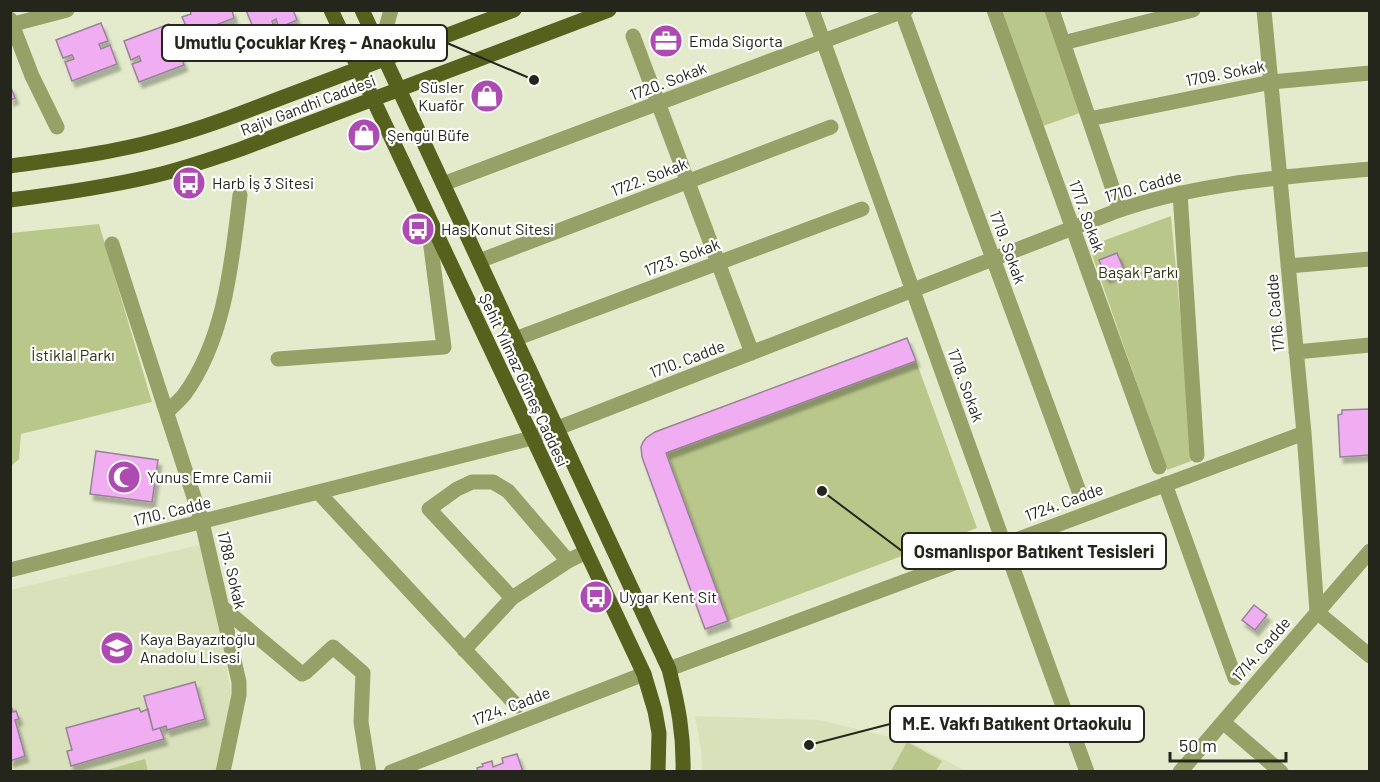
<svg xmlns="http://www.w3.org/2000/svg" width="1380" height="782" font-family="Barlow,sans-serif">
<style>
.built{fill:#d8e1ba}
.green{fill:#bac78b}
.building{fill:#f0adf2;stroke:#988298;stroke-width:1.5;filter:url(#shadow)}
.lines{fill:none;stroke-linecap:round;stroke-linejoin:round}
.minor{stroke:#95a167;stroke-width:15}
.major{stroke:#57611e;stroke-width:15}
.labels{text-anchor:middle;stroke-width:4.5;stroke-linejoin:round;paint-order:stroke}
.poi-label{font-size:16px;fill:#24261b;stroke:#fff;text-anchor:start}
.street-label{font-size:16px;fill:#24261b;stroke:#fff}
.park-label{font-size:16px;fill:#2d330c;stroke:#fff}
.leader{fill:none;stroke:#24261b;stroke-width:2}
.callout-dot{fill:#24261b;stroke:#fff;stroke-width:2}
.callout{fill:#fff;stroke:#24261b;stroke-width:2}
.callout-label{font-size:18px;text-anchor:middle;font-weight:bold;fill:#24261b}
</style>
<defs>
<filter id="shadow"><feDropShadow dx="3.5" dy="6" stdDeviation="1.5" flood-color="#0004"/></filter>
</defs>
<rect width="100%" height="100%" fill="#e4ebcc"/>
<path class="built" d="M199,545L216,602L231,694L222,751L216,771H11L10,590Z
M695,716L820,720L910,742L966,771H702L701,749Z"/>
<path class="green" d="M998,11H1046L1083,112L1040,127Z
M1171,216L1194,460L1167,470L1089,246Z
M99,224L152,402L21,434L19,459L11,466V233Z
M916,361L977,528L728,621L666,453Z
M907,742L942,761L936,771H891Z
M145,759L148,771H103Z"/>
<path class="building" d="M190,10H232L234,18L190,35L182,17L191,14Z
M246,10H293L297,20L279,28L276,19L272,21L275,29L257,37Z
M101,23L108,41L99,44L101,49L110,45L117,64L72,81L65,62L74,59L72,55L63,58L56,40Z
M169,24L175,42L167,46L168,50L177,46L184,65L139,82L132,64L141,61L139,56L131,60L124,41Z
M10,85L15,98L10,100Z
M1117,253L1124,270L1106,277L1099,260Z
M907,338L916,361L666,453L728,621L705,629L642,457L641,447L643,442L646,438L655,432Z
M1370,409V455L1340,457L1338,415L1342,414V410Z
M96,451L158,460L152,502L90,494Z
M1254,605L1267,615L1255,630L1242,620Z
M195,682L205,719L167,730L166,726L153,730L144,696Z
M10,703L13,712L16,711L19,719L15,720L25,756L10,761Z
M139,708L141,712L148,709L153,730L160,728L164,739L71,766L67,751L72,750L66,728Z
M517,754L523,772H478L477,768L483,766L482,764L492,761L493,767L503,763L502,758Z"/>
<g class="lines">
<path class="minor" d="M812,10L1004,544L1087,772
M994,10L1159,467
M1052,10L1120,210
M1264,10L1304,433L1317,612L1370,656
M902,12L1080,494
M10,19L32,76L57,127
M10,25L67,10
M633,36L752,353
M1063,43L1193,10
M380,49L391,10
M1089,119L1271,82L1370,73
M443,184L906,10
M1180,193L1197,455
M112,244L202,522L239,682V695L223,772
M479,261L831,127
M1288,266L1370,259
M515,339L862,209
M1296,352L1370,345
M278,359L444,347L427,217
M167,412C173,406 179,401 184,395C225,339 232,262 240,195
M1165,484L1235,678
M318,492L517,706
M10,570L532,438L1114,212C1195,183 1284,177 1370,169
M512,598L429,509L457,489L472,482H493L508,491L568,561
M223,608L302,674L306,672L333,647L363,673L361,722L369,772
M464,650L512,598L568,561L586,552
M669,669L1304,433
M1223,722L1281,772
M391,772L644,674
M1180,772L1370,551"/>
<path class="major" d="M331,10L644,674L655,711L659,733L658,772
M362,10L669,669C678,705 684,734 683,772
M10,166C46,161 81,157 115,150C158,142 199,129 239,114L514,10
M10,200C58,194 106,187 153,176C183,169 212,159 241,149L609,10"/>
</g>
<defs>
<symbol id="office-disc" viewBox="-11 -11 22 22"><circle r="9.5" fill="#ad4bb2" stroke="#fff"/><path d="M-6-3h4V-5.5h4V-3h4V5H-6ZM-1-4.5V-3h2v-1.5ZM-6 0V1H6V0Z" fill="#fff"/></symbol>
<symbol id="shop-disc" viewBox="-11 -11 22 22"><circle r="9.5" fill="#ad4bb2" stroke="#fff"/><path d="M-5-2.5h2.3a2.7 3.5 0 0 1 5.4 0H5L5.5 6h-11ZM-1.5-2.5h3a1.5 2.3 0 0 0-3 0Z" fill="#fff"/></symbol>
<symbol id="bus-disc" viewBox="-11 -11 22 22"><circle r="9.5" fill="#ad4bb2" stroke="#fff"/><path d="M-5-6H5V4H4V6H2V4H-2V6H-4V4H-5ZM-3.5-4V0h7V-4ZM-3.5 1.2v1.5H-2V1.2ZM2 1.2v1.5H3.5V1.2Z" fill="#fff"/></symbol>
<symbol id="mosque-disc" viewBox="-11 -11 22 22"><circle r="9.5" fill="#ad4bb2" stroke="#fff"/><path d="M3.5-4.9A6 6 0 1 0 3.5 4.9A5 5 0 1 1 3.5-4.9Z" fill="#fff"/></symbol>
<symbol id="school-disc" viewBox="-11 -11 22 22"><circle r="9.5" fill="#ad4bb2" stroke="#fff"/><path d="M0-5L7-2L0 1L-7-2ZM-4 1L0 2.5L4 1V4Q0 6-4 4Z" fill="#fff"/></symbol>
</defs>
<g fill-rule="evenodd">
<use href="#office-disc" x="647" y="22" width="38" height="38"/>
<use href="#shop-disc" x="468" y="77" width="38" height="38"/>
<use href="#shop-disc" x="345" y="116" width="38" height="38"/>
<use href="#bus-disc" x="170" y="164" width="38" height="38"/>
<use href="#bus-disc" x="399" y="210" width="38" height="38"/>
<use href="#mosque-disc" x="105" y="458" width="38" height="38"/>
<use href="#bus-disc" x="577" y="578" width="38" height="38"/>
<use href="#school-disc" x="98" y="629" width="38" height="38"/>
</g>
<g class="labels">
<g class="poi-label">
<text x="689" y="47">Emda Sigorta</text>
<text x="464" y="93" text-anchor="end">Süsler<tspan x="464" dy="18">Kuaför</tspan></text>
<text x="387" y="141">Şengül Büfe</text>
<text x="212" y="189">Harb İş 3 Sitesi</text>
<text x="441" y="235">Has Konut Sitesi</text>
<text x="147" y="483">Yunus Emre Camii</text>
<text x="619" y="603">Uygar Kent Sit</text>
<text x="140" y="645">Kaya Bayazıtoğlu<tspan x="140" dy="18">Anadolu Lisesi</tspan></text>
</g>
<g class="street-label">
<text transform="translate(1225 73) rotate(-11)" y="6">1709. Sokak</text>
<text transform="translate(668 81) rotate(-21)" y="6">1720. Sokak</text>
<text transform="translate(308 105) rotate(-21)" y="6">Rajiv Gandhi Caddesi</text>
<text transform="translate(649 177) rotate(-21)" y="6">1722. Sokak</text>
<text transform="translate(1143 186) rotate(-16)" y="6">1710. Cadde</text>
<text transform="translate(1087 216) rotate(70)" y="6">1717. Sokak</text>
<text transform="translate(1008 247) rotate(70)" y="6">1719. Sokak</text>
<text transform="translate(682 257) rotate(-21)" y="6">1723. Sokak</text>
<text transform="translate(1275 313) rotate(-95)" y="6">1716. Cadde</text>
<text transform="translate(687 359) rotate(-21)" y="6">1710. Cadde</text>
<text transform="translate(524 380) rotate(65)" y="6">Şehit Yılmaz Güneş Caddesi</text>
<text transform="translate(966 385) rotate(70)" y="6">1718. Sokak</text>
<text transform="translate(1064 502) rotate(-20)" y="6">1724. Cadde</text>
<text transform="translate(172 511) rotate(-14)" y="6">1710. Cadde</text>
<text transform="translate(232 570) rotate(77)" y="6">1788. Sokak</text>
<text transform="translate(1261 649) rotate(-49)" y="6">1714. Cadde</text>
<text transform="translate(511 706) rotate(-21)" y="6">1724. Cadde</text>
</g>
<g class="park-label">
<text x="1138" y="278">Başak Parkı</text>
<text x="73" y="361">İstiklal Parkı</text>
</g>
</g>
<path class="leader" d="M534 80L447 43M822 491L902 551M809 745L890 724"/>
<g class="callout-dot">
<circle cx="534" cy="80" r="6"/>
<circle cx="822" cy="491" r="6"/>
<circle cx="809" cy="745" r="6"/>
</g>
<g class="callout">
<rect x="162" y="25" width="285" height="36" rx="6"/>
<rect x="902" y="533" width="264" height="36" rx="6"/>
<rect x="890" y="706" width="254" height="36" rx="6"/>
</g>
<g class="callout-label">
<text x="305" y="49">Umutlu Çocuklar Kreş - Anaokulu</text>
<text x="1034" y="558">Osmanlıspor Batıkent Tesisleri</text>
<text x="1017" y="730">M.E. Vakfı Batıkent Ortaokulu</text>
</g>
<rect width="1380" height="782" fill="none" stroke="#24261b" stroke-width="24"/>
<path d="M1170 752v9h116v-9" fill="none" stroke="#24261b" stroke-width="3"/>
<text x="1179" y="752" font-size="18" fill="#24261b" stroke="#ffffff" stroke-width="4.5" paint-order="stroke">50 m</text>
</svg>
